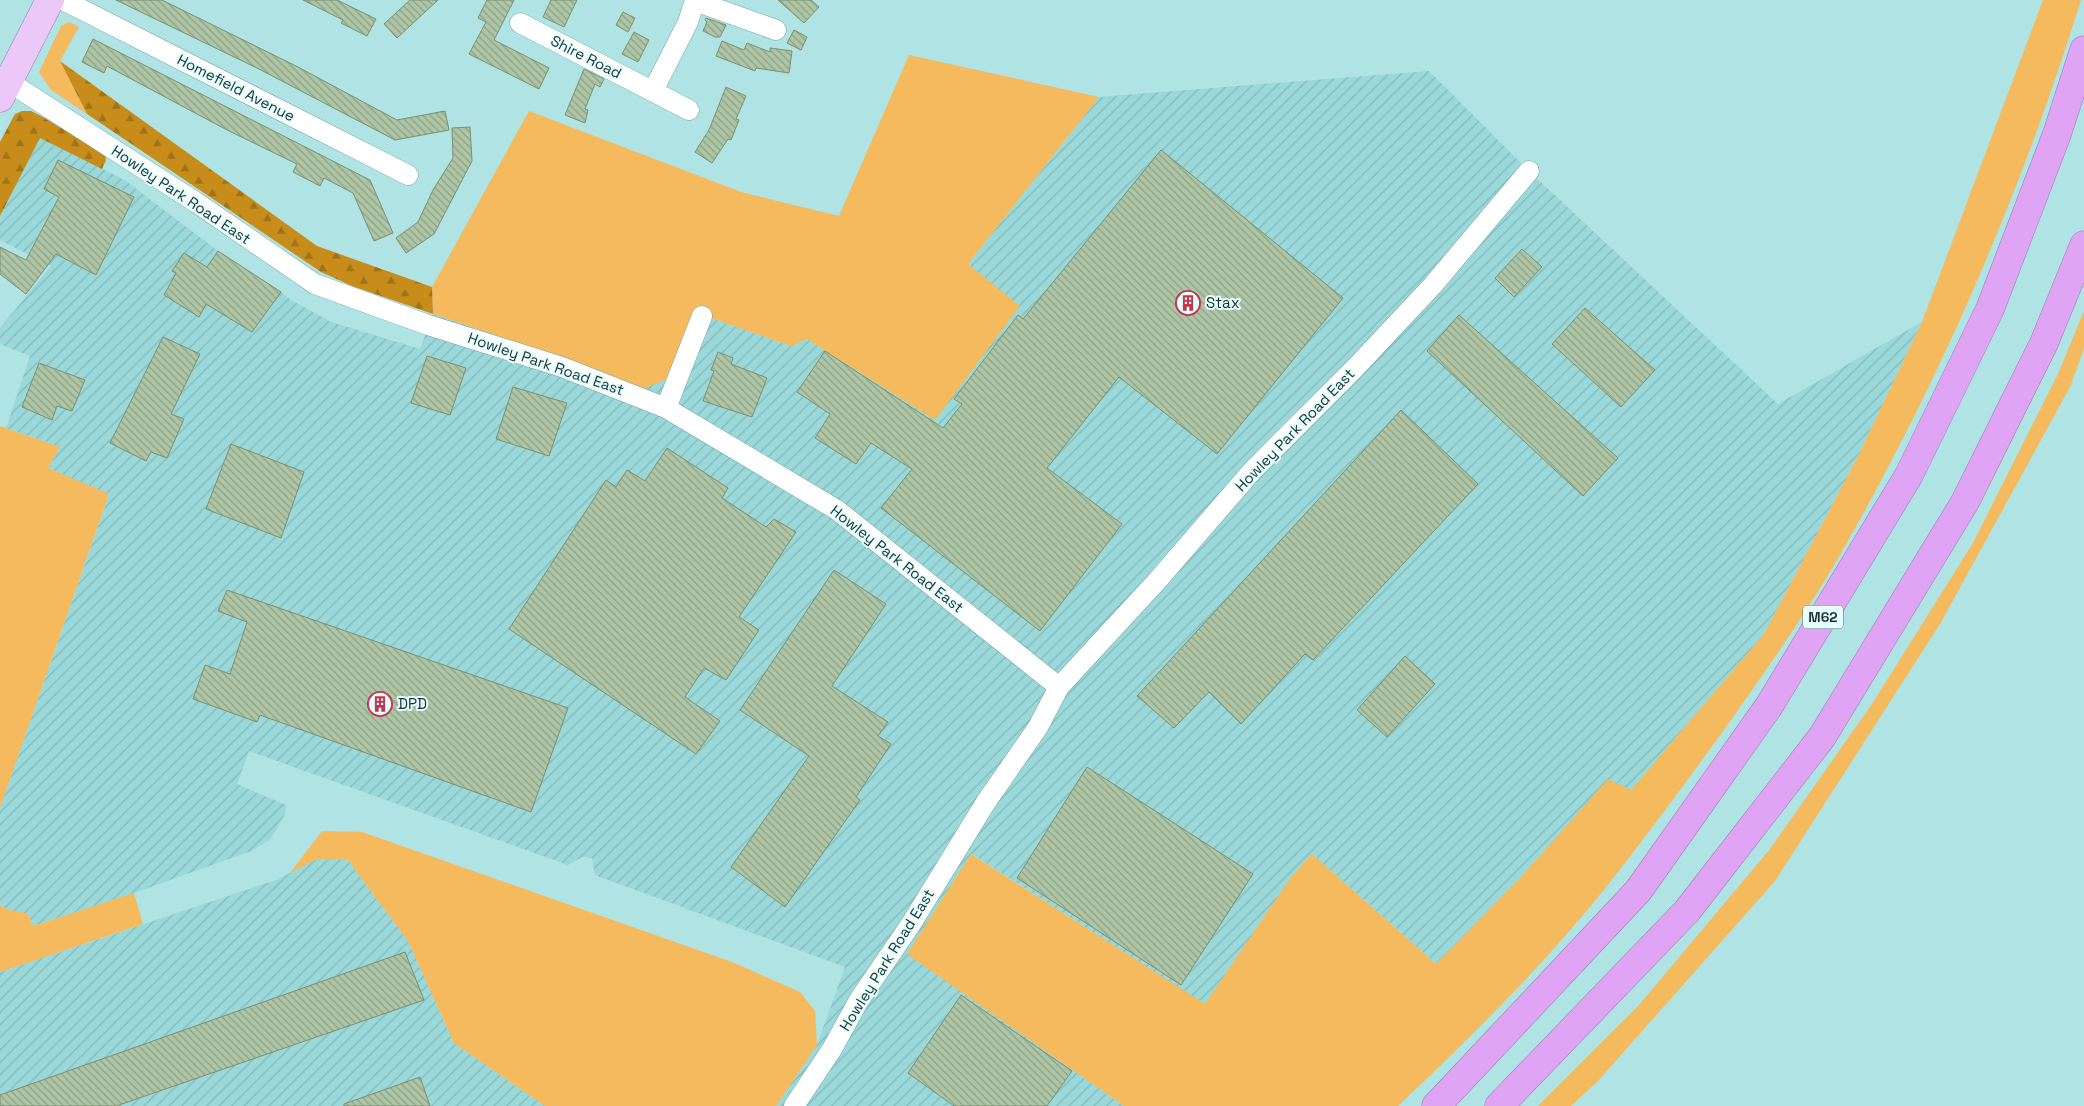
<svg xmlns="http://www.w3.org/2000/svg" width="2084" height="1106" font-family="'Space Grotesk',sans-serif">
<style>
.industrial{fill:url(#industrial-furrows)}
.grass{fill:#f4ba5d}
.forest{fill:url(#forest-firs)}
.building{fill:url(#building-back-hatch);stroke:#799071}
.lines{fill:none;stroke-linecap:round;stroke-linejoin:round}
.street-casing{stroke:#72a4a4;stroke-width:21}
.primary-casing{stroke:#9c7cb0;stroke-width:29}
.highway-casing{stroke:#9c7cb0;stroke-width:29}
.street{stroke:#fff;stroke-width:20}
.primary{stroke:#ecc8f8;stroke-width:28}
.highway{stroke:#e0a4f4;stroke-width:28}
.labels{text-anchor:middle;stroke-width:4;stroke-linejoin:round;paint-order:stroke}
.shield{fill:#e5ffff;stroke:#596f70;stroke-width:1}
.shield-label{font-size:14px;font-weight:bold;fill:#1d3132}
.street-label{font-size:15px;fill:#1d3132;stroke:#e5ffff}
.poi-label{font-size:15px;fill:#1d3132;stroke:#e5ffff;text-anchor:start}
</style>
<defs>
<pattern id="industrial-furrows" width="10" height="10" patternUnits="userSpaceOnUse" patternTransform="scale(1.25)"><rect width="10" height="10" fill="#9ad8d9"/><path d="M-1 1l2-2M0 10L10 0M9 11l2-2" fill="none" stroke="#84babb"/></pattern>
<pattern id="forest-firs" width="22" height="20" patternUnits="userSpaceOnUse" patternTransform="scale(1.25)"><rect width="22" height="20" fill="#c78c1a"/><path d="M5 1l3.5 6h-7zM16 11l3.5 6h-7z" fill="#a17318"/></pattern>
<pattern id="building-back-hatch" width="6" height="6" patternUnits="userSpaceOnUse" patternTransform="scale(1.25)"><rect width="6" height="6" fill="#aec6a5"/><path d="M-1 5l2 2M0 0l6 6M5-1l2 2" fill="none" stroke="#8da187"/></pattern>
</defs>
<rect width="100%" height="100%" fill="#afe3e4"/>
<path class="industrial" d="M1429,71L1529,171L1778,404L1922,322L1857,458L1764,634L1631,790L1519,879L1436,964L1312,854L1291,877L1205,1005L972,854L908,954L1124,1106H776L817,1045L845,967L595,875L592,858L582,857L568,865L249,751L237,784L286,805L285,814L271,839L251,851L134,893L33,926L28,914L3,908L0,904V808L109,495L48,468L60,447L6,428L30,356L0,344V328L51,266L0,240V216L40,137L126,181L218,251L281,292L291,300L331,322L420,349L433,314L579,363L639,391L694,312L791,346L807,339L935,420L968,264L1099,97Z
M347,859L408,941L454,1043L545,1106H0V972L276,880L315,860Z"/>
<path class="grass" d="M2043,0H2081C2023,187 1945,369 1849,539C1813,604 1769,666 1726,727C1686,782 1646,837 1603,891C1541,968 1470,1038 1398,1106H1124L907,954L971,854L1205,1004L1291,877L1312,854L1436,964L1519,879L1608,779L1631,790L1764,634L1857,458L1922,322Z
M69,22L79,27L60,61L87,114L51,90L39,72L61,26Z
M909,55L1099,97L968,264L1020,306L935,420L807,339L791,346L694,312L667,379L639,391L579,363L433,314L432,287L529,111L741,192L839,216Z
M2084,311V348L2070,387L1940,624L1775,881L1598,1081L1571,1106H1538L1639,1005L1770,849L1872,704L1973,543L2058,374Z
M0,426L60,447L48,468L109,494L0,808Z
M322,831L362,832L732,962L800,992L815,1011L817,1045L776,1106H545L454,1043L408,941L347,859L315,860L290,873Z
M134,893L143,924L0,972V904L3,908L28,914L33,926Z"/>
<path class="forest" d="M60,61L317,246L432,287L433,314L352,286L321,272L87,114Z
M22,111H31L41,116L105,154L106,160L102,169L40,138L0,216V142L15,114Z"/>
<path class="building" d="M116,0H162L296,66L397,120L445,111L449,130L395,140L259,69Z
M303,0H337L376,19L367,36L341,23L343,20Z
M410,0H438L397,38L384,24Z
M487,0H514L494,40L549,68L539,89L469,54L486,22L478,18Z
M551,0H577L564,27L543,17Z
M778,0H811L819,7L804,23Z
M623,12L635,18L628,32L616,25Z
M706,18L726,25L720,37H715L703,31L707,22L705,20Z
M794,30L807,37L801,50L787,43Z
M634,32L649,40L638,62L622,54Z
M93,39L370,180L393,233L374,241L353,193L324,178L320,186L293,172L297,164L227,130L107,66L104,73L82,62Z
M722,41L744,50L747,43L770,52V48L792,51L789,73L756,68L755,71L716,56Z
M584,69L604,79L600,87L595,84L585,109L588,110L585,123L565,115Z
M726,87L746,96L736,119L739,120L731,140L728,139L712,163L695,152L709,130Z
M470,127L472,161L434,234L406,253L396,238L418,222L433,190L453,158L452,128Z
M1161,150L1343,298L1217,454L1119,377L1047,468L1122,524L1040,631L881,508L912,469L871,443L856,464L815,438L830,414L797,392L825,351L943,428L962,404L954,399L1018,315L1023,319Z
M58,160L134,197L96,275L56,254L26,294L0,274V247L26,260L59,197L44,189Z
M1522,249L1542,267L1514,297L1495,278Z
M218,251L281,292L252,332L206,304L199,317L164,295L176,273L172,271L184,253L207,267Z
M1585,308L1655,370L1621,407L1552,344Z
M1459,315L1618,458L1583,496L1427,351Z
M163,337L200,354L171,414L184,419L167,458L151,452L146,461L110,443Z
M718,352L733,358L731,364L767,378L752,417L703,401L714,371L711,370Z
M427,356L466,368L450,415L411,403Z
M39,363L85,380L72,411L57,406L52,420L22,407Z
M513,387L567,403L549,456L496,439Z
M1401,410L1478,484L1313,660L1305,654L1241,724L1209,692L1174,728L1137,696Z
M231,444L304,472L281,538L206,509Z
M667,448L728,488L722,498L766,527L774,519L796,532L739,617L759,630L726,680L704,668L685,697L720,721L696,754L509,629L606,480L616,487L627,470L645,481Z
M834,570L886,604L832,686L888,722L878,736L891,744L856,797L860,800L785,907L731,867L809,756L740,710Z
M227,590L568,708L531,812L260,715L257,722L193,699L205,665L230,674L247,622L218,611Z
M1405,656L1435,684L1387,737L1357,710Z
M1087,767L1253,874L1181,985L1017,878Z
M405,952L424,1000L116,1106H0V1095Z
M961,995L1072,1071L1047,1106H954L908,1073Z
M420,1077L430,1106H344V1104Z"/>
<g class="lines">
<defs>
<path id="street" d="M63,0L408,175
M695,1L776,30
M520,23L689,110
M9,82L197,203L315,284L428,325L562,367L666,408L837,510L1059,687
M653,91L688,22L695,0
M666,408L702,316
M794,1106L832,1049L859,1000L911,924L986,802L1038,727L1059,687L1157,581L1252,471L1356,367L1433,285L1529,171"/>
<path id="primary" d="M0,98L50,0"/>
<path id="highway" d="M1436,1106L1638,891L1769,706L1909,475L1990,309L2057,134L2084,50
M1499,1106L1687,911L1822,737L1965,502L2044,343L2084,245"/>
</defs>
<use href="#street" class="street-casing"/>
<use href="#primary" class="primary-casing"/>
<use href="#highway" class="highway-casing"/>
<use href="#street" class="street"/>
<use href="#primary" class="primary"/>
<use href="#highway" class="highway"/>
</g>
<defs>
<symbol id="building-ring" viewBox="-11 -11 22 22"><circle r="9.5" fill="#e5ffff" stroke="#c5354b" stroke-width="1.5"/><path d="M-4-6H4V6H1V3H-1V6H-4ZM-2.5-4.3h1.7v1.8h-1.7ZM.8-4.3h1.7v1.8H.8ZM-2.5-1h1.7V.8h-1.7ZM.8-1h1.7V.8H.8Z" fill="#c5354b"/></symbol>
</defs>
<g fill-rule="evenodd">
<use href="#building-ring" x="1174" y="289" width="28" height="28"/>
<use href="#building-ring" x="366" y="690" width="28" height="28"/>
</g>
<g class="labels">
<rect class="shield" x="1803" y="605.5" width="40" height="23" rx="4"/>
<g class="shield-label">
<text x="1823" y="622">M62</text>
</g>
<g class="street-label">
<text transform="translate(586 57) rotate(27)" y="5">Shire Road</text>
<text transform="translate(236 88) rotate(27)" y="5">Homefield Avenue</text>
<text transform="translate(181 195) rotate(34)" y="5">Howley Park Road East</text>
<text transform="translate(546 364) rotate(19)" y="5">Howley Park Road East</text>
<text transform="translate(1295 430) rotate(-46)" y="5">Howley Park Road East</text>
<text transform="translate(897 559) rotate(38)" y="5">Howley Park Road East</text>
<text transform="translate(887 960) rotate(-58)" y="5">Howley Park Road East</text>
</g>
<g class="poi-label">
<text x="1206" y="308">Stax</text>
<text x="398" y="709">DPD</text>
</g>
</g>
</svg>
